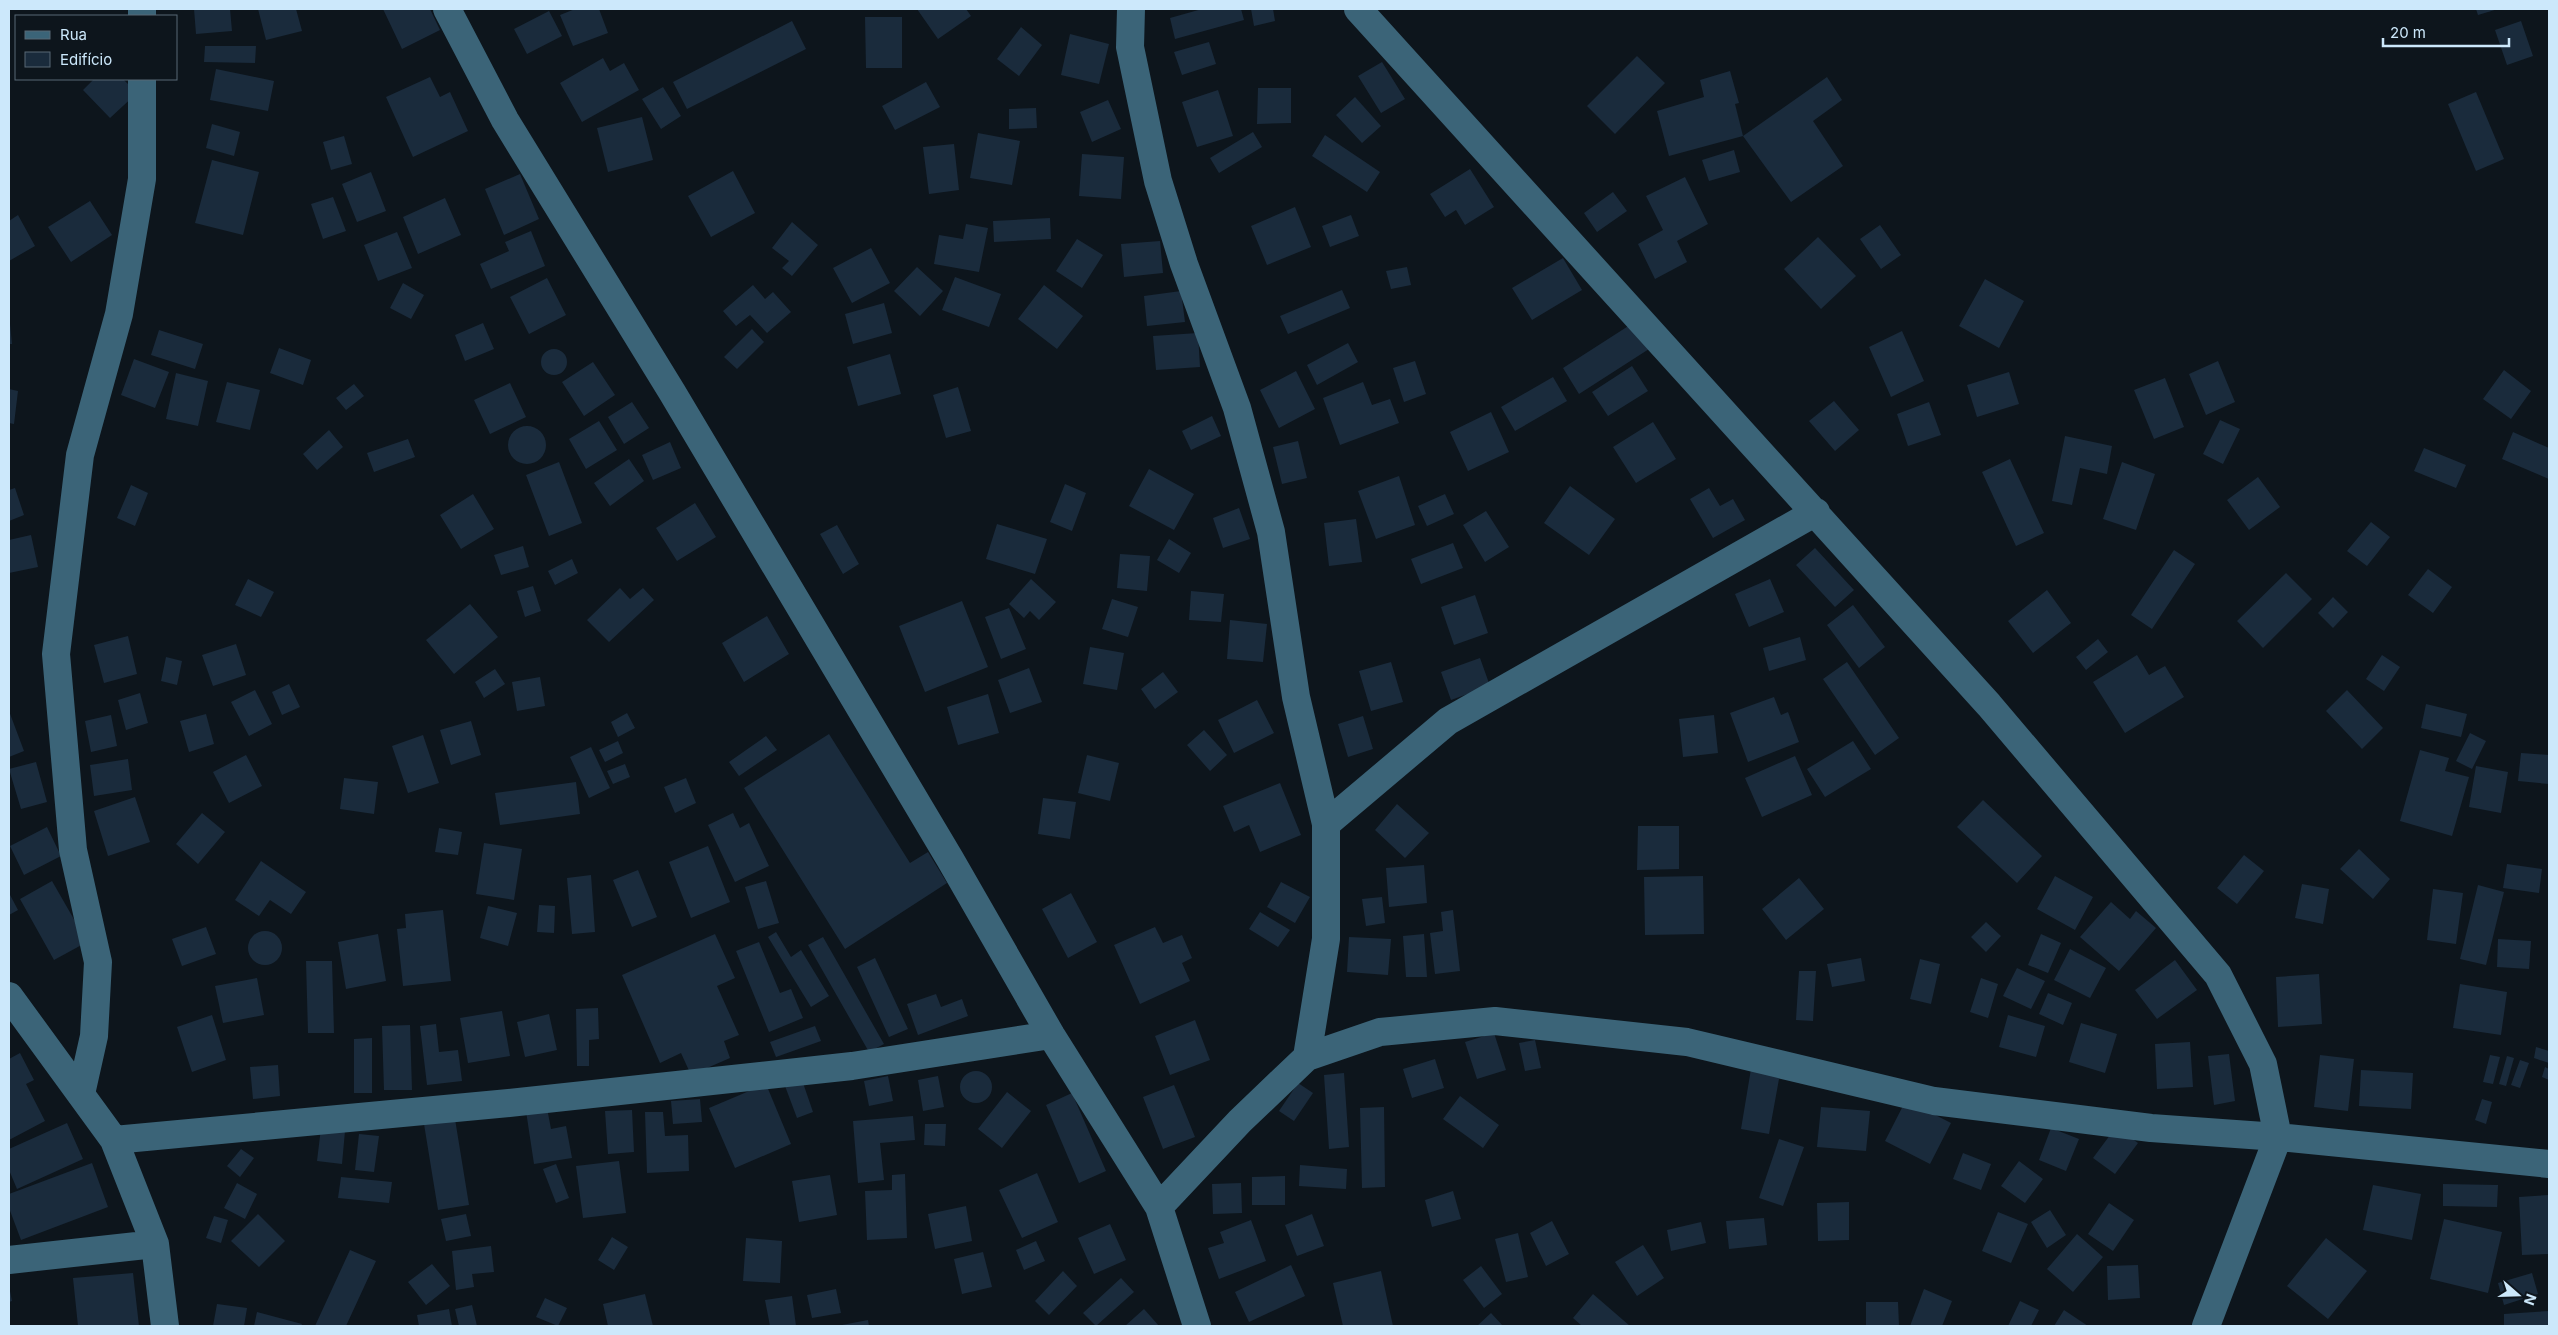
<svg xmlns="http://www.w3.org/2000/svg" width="2558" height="1335" font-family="Inter,sans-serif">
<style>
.building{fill:#1a2b3c}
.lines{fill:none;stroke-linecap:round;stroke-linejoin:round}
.minor{stroke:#3b6478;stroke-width:28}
</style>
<rect width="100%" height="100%" fill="#0d151c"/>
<path class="building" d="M194,9H230L232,31L196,34Z
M258,9H296L302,31L266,40Z
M383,9H430L440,30L402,49Z
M575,9H599L608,33L573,46L560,15Z
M917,9H966L971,16L938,39Z
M1202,9H1241L1244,20L1175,39L1170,18Z
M1251,9H1273L1275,21L1254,26Z
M2476,9H2498L2478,15Z
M549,11L562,36L527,54L514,29Z
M865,17H902V68H866Z
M792,21L806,49L687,109L673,82Z
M2521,21L2533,56L2507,65L2495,30Z
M1021,27L1042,45L1019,76L997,59Z
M1070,34L1109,44L1099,84L1061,75Z
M1209,42L1216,64L1182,75L1174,52Z
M205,46H256L255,63L204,62Z
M1637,56L1665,83L1615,134L1587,106Z
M603,58L610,71L624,63L639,90L582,122L560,83Z
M1382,62L1405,99L1381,113L1358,76Z
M216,69L274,81L268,111L210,100Z
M1730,71L1739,103L1735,104L1743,136L1827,77L1842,100L1813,121L1843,166L1791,202L1743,136L1669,156L1657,111L1704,97L1700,80Z
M430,77L440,97L450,92L468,131L413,157L386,97Z
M94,79H123L137,93L110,118L83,90Z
M926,82L940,107L895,130L882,106Z
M663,87L681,116L661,129L642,99Z
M1258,88H1291V123L1257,124Z
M1218,90L1233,136L1197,147L1182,102Z
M2476,92L2504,159L2476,171L2448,104Z
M1355,97L1381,126L1362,143L1336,115Z
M1108,100L1121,129L1092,142L1080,112Z
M1036,108L1037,128L1009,129V109Z
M642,117L653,160L608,172L597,128Z
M212,124L240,132L234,156L206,148Z
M1253,132L1262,147L1219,173L1210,158Z
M978,133L1020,141L1012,185L970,178Z
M1325,135L1380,172L1367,192L1312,156Z
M344,136L352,164L331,170L323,142Z
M954,144L959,190L929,194L923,147Z
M1734,150L1740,172L1709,181L1702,160Z
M1082,154L1124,157L1121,199L1079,196Z
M212,160L259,172L243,235L195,223Z
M1470,169L1494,207L1465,225L1456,210L1445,217L1430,194Z
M733,171L755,213L711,237L688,196Z
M371,172L386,211L357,222L342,184Z
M520,174L539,219L504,235L485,189Z
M1685,177L1708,224L1677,241L1687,262L1655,279L1638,244L1663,230L1646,196Z
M1613,192L1627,211L1597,232L1584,213Z
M333,197L346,231L323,239L311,204Z
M445,198L461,235L418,254L403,217Z
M90,201L112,235L71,262L48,227Z
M1295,207L1311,247L1267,265L1251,226Z
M18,215L35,246L9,261V221Z
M1351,215L1359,236L1330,247L1322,226Z
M1050,218L1051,239L994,242L993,221Z
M792,222L818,245L792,276L782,268L789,261L772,248Z
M966,224L988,228L979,272L934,264L939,235L963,239Z
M1880,225L1901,255L1881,269L1860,239Z
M531,231L545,266L491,289L480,264L509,251L505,242Z
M397,232L412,268L378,281L364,245Z
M1818,237L1856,276L1821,309L1784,269Z
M1077,239L1103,255L1082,288L1056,271Z
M1160,241L1163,273L1124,277L1121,244Z
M871,248L890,283L852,303L833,268Z
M1563,258L1582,290L1532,320L1512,288Z
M917,267L943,291L920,316L894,291Z
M1407,267L1411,285L1391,289L1386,271Z
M955,277L1001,294L989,327L942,310Z
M547,278L566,315L529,334L510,297Z
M1985,279L2024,301L1999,348L1959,326Z
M403,283L424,295L411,319L390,308Z
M753,285L765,299L773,292L791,312L767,333L750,315L736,326L723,311Z
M1044,285L1083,316L1057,349L1018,319Z
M1342,290L1350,308L1288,334L1280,316Z
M1181,291L1185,322L1147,326L1144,296Z
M884,303L892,333L853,344L845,314Z
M483,323L494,349L465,361L455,335Z
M1633,323L1649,349L1579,394L1563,368Z
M10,324L12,344H9V325Z
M752,329L764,342L737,369L724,357Z
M159,330L203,344L195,369L151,355Z
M1902,331L1924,381L1891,397L1869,347Z
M1198,333L1200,367L1156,370L1153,336Z
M1348,343L1358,362L1317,385L1307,365Z
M279,348L311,360L303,385L270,373Z
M541 362a13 13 0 1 1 26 0a13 13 0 1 1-26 0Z
M890,354L901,394L858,406L847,367Z
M134,359L169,372L155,408L121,395Z
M1415,361L1426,394L1404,402L1393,368Z
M2218,361L2235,402L2206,415L2189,374Z
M593,362L615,395L584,416L562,382Z
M1632,366L1648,391L1608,416L1592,392Z
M2504,370L2531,391L2511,419L2483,399Z
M1296,371L1315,409L1279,428L1260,390Z
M2009,372L2019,404L1977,417L1967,385Z
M176,373L208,381L198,426L166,419Z
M1553,377L1567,401L1515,431L1501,407Z
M2165,378L2184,427L2154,439L2134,390Z
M227,382L260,390L250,430L216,422Z
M1363,382L1372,405L1390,399L1399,423L1340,445L1323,398Z
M510,383L526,417L490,434L474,400Z
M354,384L364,396L346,410L336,398Z
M958,387L971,431L946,438L933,395Z
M9,389L18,391L14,424L9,423Z
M1834,401L1859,430L1835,451L1809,421Z
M632,402L649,428L624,444L608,417Z
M1929,402L1941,435L1908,446L1897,414Z
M1491,412L1509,452L1468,471L1450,432Z
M1212,416L1221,436L1191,450L1182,431Z
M2220,420L2240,429L2223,464L2203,454Z
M599,421L617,450L586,469L569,439Z
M1653,422L1676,459L1636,483L1613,447Z
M508 445a19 19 0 1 1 38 0a19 19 0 1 1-38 0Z
M329,430L343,447L317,470L303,454Z
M2513,432L2549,448V479L2502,459Z
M2065,436L2112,446L2107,474L2080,468L2072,505L2052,501Z
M408,439L415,457L374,472L367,453Z
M1298,441L1307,478L1282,484L1273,447Z
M670,442L681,468L653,480L642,455Z
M2424,448L2466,465L2456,488L2414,471Z
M629,459L644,481L610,506L594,483Z
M2010,459L2044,533L2016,546L1982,472Z
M559,462L582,523L549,536L526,475Z
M2122,462L2155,474L2136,530L2103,519Z
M1149,469L1194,494L1174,530L1129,506Z
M1399,476L1415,525L1376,539L1358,491Z
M2258,477L2280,507L2249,530L2227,500Z
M1065,484L1086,493L1072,531L1050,522Z
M131,485L148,493L135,526L117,518Z
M1570,486L1615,519L1589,555L1544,523Z
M15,488L24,515L9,521V490Z
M1709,488L1720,506L1733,499L1745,520L1713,538L1690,499Z
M473,494L494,529L461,549L440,515Z
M1445,494L1454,514L1427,526L1418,506Z
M695,503L716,537L677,561L656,528Z
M1239,508L1250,539L1223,548L1213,518Z
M1486,511L1509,547L1485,562L1463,525Z
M1356,519L1362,562L1329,566L1324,523Z
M2371,522L2390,537L2367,566L2347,551Z
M997,524L1047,539L1035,574L986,559Z
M837,525L859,564L843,574L820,534Z
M31,535L38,567L9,573V540Z
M1169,539L1191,553L1179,573L1157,560Z
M1453,543L1463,568L1421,584L1411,559Z
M523,546L529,567L501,575L494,555Z
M1815,548L1854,590L1835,607L1796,565Z
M2174,550L2195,564L2152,629L2131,615Z
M1120,554L1150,556L1147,591L1117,588Z
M572,559L578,573L555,585L548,571Z
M2428,569L2452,587L2433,613L2408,595Z
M2286,573L2312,599L2263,648L2237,621Z
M248,579L274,592L261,617L235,605Z
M1031,579L1056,602L1039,620L1030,611L1024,618L1009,604Z
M1770,579L1784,612L1749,627L1735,594Z
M533,586L541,611L525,617L517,591Z
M620,588L630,599L643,588L654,600L609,642L587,620Z
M2047,590L2071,623L2033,653L2008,621Z
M1191,591L1224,594L1221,622L1189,620Z
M1475,595L1488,633L1454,645L1441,607Z
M2333,597L2348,612L2333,628L2318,613Z
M1112,599L1138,607L1128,637L1102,629Z
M962,601L988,667L925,692L899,626Z
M470,604L498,637L454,674L426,640Z
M1853,605L1885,647L1859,668L1827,625Z
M1009,608L1026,649L1001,659L985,617Z
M767,616L789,654L744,682L722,643Z
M1230,620L1267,624L1263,662L1227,659Z
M128,636L137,674L104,683L94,645Z
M1800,637L1806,660L1769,671L1763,648Z
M2098,639L2108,652L2086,670L2076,657Z
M236,644L246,675L213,686L202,655Z
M1090,647L1124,653L1117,690L1083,684Z
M2137,655L2149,675L2165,666L2184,697L2125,733L2093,682Z
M2382,655L2400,667L2384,691L2366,679Z
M166,657L182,661L177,685L161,681Z
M1480,658L1490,686L1451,700L1441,672Z
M1391,662L1403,702L1371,711L1359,671Z
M1847,662L1899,738L1875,755L1823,679Z
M1029,668L1042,702L1010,713L998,680Z
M495,669L505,684L484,698L475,682Z
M1163,672L1178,692L1155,709L1141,689Z
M540,677L545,706L517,711L512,682Z
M289,684L300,707L282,715L272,692Z
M255,690L272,724L249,736L231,702Z
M2347,690L2383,728L2362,749L2326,711Z
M140,693L148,723L126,730L118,700Z
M988,694L999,733L958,745L947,707Z
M1774,697L1781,715L1788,712L1799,742L1748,762L1730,713Z
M1257,700L1274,733L1234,753L1218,720Z
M2426,704L2467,714L2461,737L2421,728Z
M9,711L24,751L9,757Z
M627,713L635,728L618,737L611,722Z
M206,714L214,744L189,752L180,721Z
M111,715L117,746L91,752L85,721Z
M1714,715L1718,753L1683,757L1679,719Z
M1363,716L1373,749L1348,757L1338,724Z
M471,721L481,755L451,765L440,730Z
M1204,730L1227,755L1210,771L1187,745Z
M2470,733L2486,741L2472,769L2456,761Z
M829,734L910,863L928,852L947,883L845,949L744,788Z
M423,735L439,783L408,793L392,746Z
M766,736L777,750L739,776L729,762Z
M618,741L623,753L605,762L599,750Z
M1853,741L1871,769L1825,797L1807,769Z
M591,747L610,788L589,798L570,757Z
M2420,750L2449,758L2445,771L2469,777L2452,836L2400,821Z
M2521,753L2549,755V784L2518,781Z
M246,755L262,786L229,803L213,772Z
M1087,755L1119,763L1110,801L1078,793Z
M1795,756L1812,795L1762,817L1745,778Z
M128,759L132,790L94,796L90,765Z
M36,762L47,802L21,809L9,769Z
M625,764L630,777L613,784L607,771Z
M2476,766L2508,772L2501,813L2469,807Z
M344,778L378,782L374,814L340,809Z
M686,778L696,803L675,813L664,787Z
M576,782L580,814L500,825L495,793Z
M1280,783L1301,835L1260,852L1249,825L1234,832L1223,806Z
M135,797L150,842L108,856L94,811Z
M1043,798L1076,802L1070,839L1038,834Z
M1983,800L2042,856L2017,883L1957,827Z
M1397,804L1429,833L1405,858L1375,830Z
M202,813L225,832L198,864L176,844Z
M733,813L740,828L749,823L769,866L735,882L708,825Z
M1638,826H1679V869L1637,870Z
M47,827L61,856L24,875L10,846Z
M439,828L462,832L458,855L435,852Z
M484,843L522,849L514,900L476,894Z
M708,846L730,902L691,918L669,862Z
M2359,849L2390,879L2373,899L2340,869Z
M2244,855L2264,871L2237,904L2217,888Z
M261,861L306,892L291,914L270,900L259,916L235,900Z
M2507,864L2542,869L2539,893L2503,888Z
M1424,865L1427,903L1389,907L1386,868Z
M638,870L657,917L632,927L613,880Z
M591,875L595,932L572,934L567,878Z
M1703,876L1704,934L1645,935L1644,877Z
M2055,876L2093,897L2075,930L2037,909Z
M1799,878L1824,909L1786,940L1762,909Z
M52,881L87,942L54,960L20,899Z
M766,881L779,923L758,929L745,887Z
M1281,882L1310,897L1295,923L1267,907Z
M2302,884L2329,889L2323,924L2295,918Z
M2478,885L2504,892L2486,965L2460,959Z
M2433,889L2463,893L2456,944L2427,940Z
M9,893L18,910L9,915Z
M1071,893L1097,942L1068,958L1042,909Z
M1382,897L1385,923L1366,926L1362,899Z
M2111,902L2130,919L2136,911L2156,928L2119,971L2080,937Z
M539,905L555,906L554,933L537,932Z
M488,906L517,913L508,946L480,938Z
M443,910L451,981L403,986L397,929L406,928L405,914Z
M1453,910L1460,971L1435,974L1430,933L1443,931L1441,912Z
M1260,912L1290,930L1278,947L1249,929Z
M1986,922L2001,936L1986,952L1971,937Z
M206,927L216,954L182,966L172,939Z
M1155,927L1163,943L1182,935L1192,958L1182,963L1190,981L1140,1004L1114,945Z
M248 948a17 17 0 1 1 34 0a17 17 0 1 1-34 0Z
M776,932L791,957L801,950L829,996L811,1007L768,937Z
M378,934L386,981L346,989L338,942Z
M715,934L735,978L717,986L739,1035L724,1041L730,1058L691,1075L681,1053L660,1063L622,975Z
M1424,934L1427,977H1406L1403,936Z
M2041,934L2061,943L2048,973L2028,965Z
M823,937L884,1044L869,1052L808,945Z
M1349,937L1391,939L1388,975L1347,972Z
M2498,939L2531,941L2529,969L2497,967Z
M759,942L780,993L791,989L803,1018L769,1032L736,951Z
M2070,949L2106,968L2090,998L2054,980Z
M875,958L908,1029L889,1037L857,967Z
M1861,958L1865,981L1832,987L1827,964Z
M1920,959L1940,964L1931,1004L1910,999Z
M2175,960L2197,990L2157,1019L2135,990Z
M306,961H332L334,1033H308Z
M2017,968L2045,981L2031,1009L2003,996Z
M1799,971H1816L1813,1021L1796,1020Z
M2319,974L2322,1024L2278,1027L2276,977Z
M257,978L264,1015L223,1023L215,986Z
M1981,978L1998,984L1988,1018L1970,1012Z
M2460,984L2507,992L2501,1035L2453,1028Z
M2048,993L2072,1003L2063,1025L2039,1014Z
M936,994L941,1007L962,999L968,1016L918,1035L907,1004Z
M598,1008L599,1039L589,1040V1066H577L576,1009Z
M502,1011L510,1056L468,1063L460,1018Z
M549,1014L557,1050L525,1057L517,1022Z
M212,1015L226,1060L192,1072L177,1027Z
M2008,1015L2045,1026L2036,1057L1999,1047Z
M1195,1020L1210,1060L1170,1075L1155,1036Z
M2081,1023L2117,1034L2105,1073L2069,1062Z
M436,1024L439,1052L458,1050L462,1081L427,1085L420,1026Z
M410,1025L412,1090H384L382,1026Z
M815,1026L821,1041L776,1057L770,1042Z
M1494,1033L1506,1070L1477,1079L1465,1042Z
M372,1038V1093H354V1039Z
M1535,1040L1541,1068L1525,1071L1519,1043Z
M2190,1042L2193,1087L2157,1089L2155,1044Z
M2536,1047L2549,1051V1063L2534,1058Z
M20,1053L34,1080L26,1084L45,1121L9,1140V1059Z
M2229,1054L2235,1101L2214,1105L2208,1056Z
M2320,1055L2354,1059L2348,1111L2314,1107Z
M2490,1055L2500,1057L2493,1084L2483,1082Z
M2507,1056L2514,1058L2506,1086L2499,1084Z
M1435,1059L1444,1088L1412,1098L1403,1069Z
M2520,1060L2529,1063L2520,1088L2511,1085Z
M1752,1063L1781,1068L1769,1134L1741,1129Z
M278,1065L280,1096L253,1099L250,1067Z
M2545,1067L2549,1069V1080L2542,1077Z
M2361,1070L2413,1073L2411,1109L2359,1106Z
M960 1087a16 16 0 1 1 32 0a16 16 0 1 1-32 0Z
M1344,1073L1349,1147L1329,1149L1324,1075Z
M888,1076L893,1101L869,1106L864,1081Z
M938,1076L944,1107L923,1111L918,1080Z
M802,1080L813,1112L797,1118L785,1086Z
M1298,1083L1313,1093L1294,1121L1279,1111Z
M766,1084L791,1144L735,1168L709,1108Z
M1174,1085L1195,1137L1163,1149L1143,1097Z
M1007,1092L1031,1111L1002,1148L978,1129Z
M1072,1093L1106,1171L1079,1183L1046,1105Z
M1460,1096L1499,1125L1483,1148L1443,1119Z
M700,1099L702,1122L673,1124L671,1101Z
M2482,1099L2492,1102L2486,1124L2475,1120Z
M1906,1100L1951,1123L1930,1164L1885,1141Z
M1384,1107L1385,1187L1362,1188L1360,1108Z
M1821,1107L1870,1111L1866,1151L1817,1147Z
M547,1108L551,1129L566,1126L572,1158L534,1164L526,1111Z
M632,1110L634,1152L608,1154L605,1111Z
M645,1112H663L665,1136L688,1135L689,1171L647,1173Z
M913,1116L915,1140L880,1143L884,1180L858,1183L853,1121Z
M455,1119L469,1205L438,1210L424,1124Z
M67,1123L83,1159L17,1189L9,1170V1149Z
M925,1124H946L945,1146L924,1145Z
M2116,1127L2138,1143L2115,1174L2093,1158Z
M321,1128L345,1131L342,1164L317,1161Z
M2051,1128L2079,1139L2066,1171L2039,1160Z
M359,1134L379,1136L374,1172L355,1170Z
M1779,1139L1804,1147L1783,1206L1759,1198Z
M241,1149L254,1158L240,1177L227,1166Z
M1963,1153L1991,1164L1981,1190L1953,1179Z
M619,1161L626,1213L583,1218L576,1166Z
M2019,1161L2043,1179L2025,1203L2001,1186Z
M92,1163L108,1207L21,1240L9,1208V1194Z
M556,1164L569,1198L556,1203L543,1169Z
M1300,1165L1347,1169L1346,1189L1299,1186Z
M1037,1173L1058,1222L1022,1238L999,1190Z
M905,1174L907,1238L867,1240L865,1191L892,1190V1175Z
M830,1175L837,1215L799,1222L792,1181Z
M1285,1176V1205H1252V1177Z
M341,1177L392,1182L389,1203L338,1198Z
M237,1183L257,1194L245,1219L224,1208Z
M1241,1183L1242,1213L1213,1214L1212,1184Z
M2443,1184L2498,1185L2497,1207L2443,1206Z
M2373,1185L2421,1194L2412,1240L2363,1230Z
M1453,1191L1461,1219L1432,1227L1425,1200Z
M2549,1195V1254L2522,1255L2519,1197Z
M1849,1202V1240L1818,1241L1817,1203Z
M2109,1203L2134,1220L2113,1251L2088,1234Z
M966,1206L972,1241L935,1249L928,1214Z
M2050,1210L2066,1235L2047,1248L2031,1222Z
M1998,1212L2028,1224L2011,1263L1982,1251Z
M258,1214L285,1241L259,1267L231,1241Z
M466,1214L471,1236L446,1241L441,1219Z
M1312,1214L1324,1246L1297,1256L1285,1225Z
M214,1216L228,1220L221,1243L206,1238Z
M1764,1218L1767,1245L1729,1249L1726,1221Z
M2444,1219L2502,1232L2488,1293L2430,1279Z
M1251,1220L1266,1261L1219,1279L1208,1248L1224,1243L1220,1232Z
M1552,1221L1569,1254L1546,1266L1530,1233Z
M1701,1222L1706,1243L1671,1251L1667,1230Z
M1110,1224L1126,1260L1094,1274L1078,1238Z
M1518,1233L1528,1277L1506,1282L1495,1239Z
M2077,1234L2103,1257L2073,1292L2047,1269Z
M612,1237L628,1247L614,1270L598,1260Z
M746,1238L782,1241L780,1283L743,1281Z
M2326,1238L2367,1271L2328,1319L2287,1286Z
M1036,1241L1045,1261L1024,1270L1016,1250Z
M1643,1245L1664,1278L1637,1296L1615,1262Z
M491,1246L494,1272L472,1274L474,1287L456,1290L452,1251Z
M350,1250L376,1261L346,1326H315Z
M983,1252L992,1287L962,1294L954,1259Z
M432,1264L450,1286L426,1305L408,1282Z
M1291,1265L1305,1296L1249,1322L1235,1292Z
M2138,1265L2140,1298L2108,1300L2107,1266Z
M1481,1266L1502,1294L1484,1308L1463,1280Z
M1063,1271L1077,1286L1049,1315L1035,1301Z
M1381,1271L1393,1326H1343L1333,1283Z
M133,1273L139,1326H78L73,1278Z
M2532,1273L2538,1294L2504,1305L2498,1283Z
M1121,1278L1134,1292L1096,1326L1083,1313Z
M9,1286L12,1301L9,1302Z
M836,1289L841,1313L812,1318L807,1295Z
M1924,1289L1952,1301L1942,1326H1910Z
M645,1294L653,1326H608L603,1304Z
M1593,1294L1630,1326H1582L1573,1318Z
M792,1296L796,1326H770L765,1300Z
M545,1298L567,1308L558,1326L536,1317Z
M2020,1301L2039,1310L2031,1326H2008Z
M1866,1302H1898L1899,1326H1866Z
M217,1304L247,1308L244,1326H213Z
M472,1305L477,1326H459L455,1309Z
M449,1309L452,1326H419L417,1315Z
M1144,1309L1159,1326H1125Z
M2064,1310L2088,1326H2054Z
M2549,1311V1326H2504V1314Z
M257,1312L302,1324L301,1326H254Z
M1491,1313L1503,1326H1477Z
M868,1320L869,1326H842V1325Z"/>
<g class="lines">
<path class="minor" d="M142,9V16
M447,9L505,120L672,392L950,859L1051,1035L1159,1207L1197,1326
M1131,9L1130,47L1158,181L1184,264L1237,408L1271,532L1296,697L1326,824V939L1307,1057
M1358,9L1989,705L2218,975L2263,1064L2278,1137L2206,1326
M1326,824L1448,721L1816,512
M9,996L114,1140L155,1244L165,1326
M81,1094L94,1036L98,962L73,850L56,654L80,455L119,314L142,179V79
M114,1140L509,1103L852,1066L1051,1035
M1159,1207L1240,1121L1307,1057L1380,1032L1495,1021L1687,1042L1934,1101L2151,1128L2278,1137L2549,1164
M9,1260L155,1244"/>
</g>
<rect width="2558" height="1335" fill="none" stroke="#cce8fb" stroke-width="20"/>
<rect x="15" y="15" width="162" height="65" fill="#0d151c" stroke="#596975"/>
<rect x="25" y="31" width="25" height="8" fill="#3b6478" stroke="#596975"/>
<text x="60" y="40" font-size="15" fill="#cce8fb">Rua</text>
<rect x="25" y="52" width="25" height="15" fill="#1a2b3c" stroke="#596975"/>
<text x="60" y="65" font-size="15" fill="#cce8fb">Edifício</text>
<g transform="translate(2518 1295) rotate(110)" stroke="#0d151c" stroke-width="4" paint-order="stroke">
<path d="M0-4L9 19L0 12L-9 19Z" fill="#cce8fb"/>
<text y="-8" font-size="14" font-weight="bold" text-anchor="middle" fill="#cce8fb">N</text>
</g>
<path d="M2383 38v8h126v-8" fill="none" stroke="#cce8fb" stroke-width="2.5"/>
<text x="2390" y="38" font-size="15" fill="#cce8fb" stroke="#0d151c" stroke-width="4" paint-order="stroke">20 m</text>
</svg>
